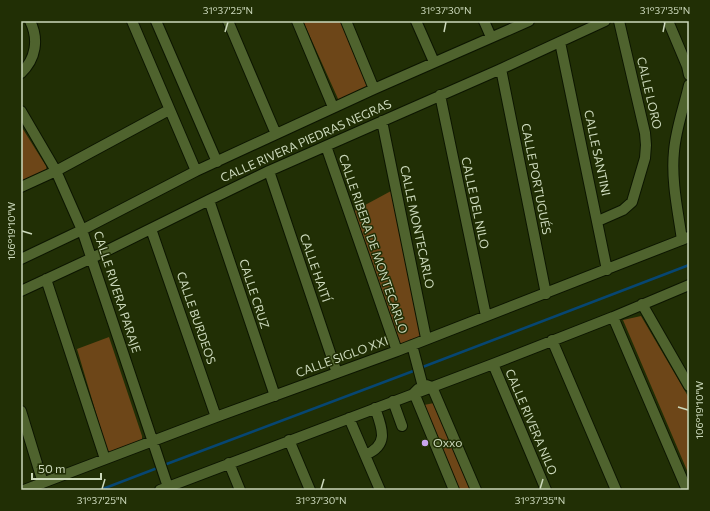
<svg xmlns="http://www.w3.org/2000/svg" width="710" height="511" font-family="Commissioner,sans-serif">
<style>
.green{fill:#6d4618}
.lines{fill:none;stroke-linecap:round;stroke-linejoin:round}
.stream{stroke:#074672;stroke-width:2.5}
.minor-casing{stroke:#0c1500;stroke-width:12}
.minor{stroke:#4f632e;stroke-width:10}
.ticks{fill:none;stroke:#ccd9bc;stroke-width:1.5}
.poi-dot{fill:#c9a5ee;stroke:#212f05;stroke-width:1.5}
.labels{text-anchor:middle;stroke-width:3;stroke-linejoin:round;paint-order:stroke}
.street-label{font-size:12px;fill:#ccd9bc;stroke:#212f05}
.poi-label{font-size:12px;fill:#ccd9bc;stroke:#212f05;text-anchor:start}
.neatline{fill:none;stroke:#ccd9bc;stroke-width:1.5}
.ticks-label{font-size:10px;text-anchor:middle;fill:#ccd9bc}
</style>
<rect width="100%" height="100%" fill="#212f05"/>
<path class="green" d="M303,21H341L370,86L339,101Z
M21,126L46,166L47,171L21,184Z
M391,191L421,333V337L402,344H400L354,211Z
M641,316L689,398V475L623,320Z
M109,337L142,436V441L110,453L107,450L77,349Z
M434,403L471,490H459L424,405Z"/>
<g class="lines">
<path class="stream" d="M420,368L689,265
M164,465L416,370
M100,490L160,467"/>
<defs>
<path id="minor" d="M132,21L196,171
M156,21L217,162
M228,21L276,134
M297,21L333,107
M346,21L374,89
M416,21L434,62
M484,21L491,37
M668,21L687,66L689,75
M560,42L607,270
M501,69L546,294
M21,73C36,59 39,39 30,21
M440,95L486,316
M21,111L56,171L82,230L169,490
M382,121L426,338
M326,146L397,351
M269,171L337,373
M21,187L56,171L169,110
M209,200L275,396
M598,221L623,210L632,202L645,158L646,145L645,133L619,21
M151,229L216,417
M682,240C678,211 671,181 674,151C676,128 684,107 689,85
M21,259L82,230L196,171L374,89L529,21
M46,279L105,459
M21,291L92,258L209,200L269,171L501,69L605,21
M642,304L689,386
M613,317L687,490
M552,340L616,490
M412,345L422,383
M493,364L546,490
M426,385L432,387L476,490
M418,389L414,393L454,490
M393,401L402,426
M21,411L43,483
M349,418L380,490
M289,440L310,490
M365,455C390,445 382,428 375,408
M229,463L240,490
M24,490L216,417L397,351L689,237
M160,490L493,364L613,317L689,285"/>
</defs>
<use href="#minor" class="minor-casing"/>
<use href="#minor" class="minor"/>
</g>
<path class="ticks" d="M225,32L228,22M444,32L446,22M663,32L665,22M22,231L32,234M678,407L688,410M102,489L105,479M321,489L324,479M540,489L543,479"/>
<circle class="poi-dot" cx="425" cy="443" r="4"/>
<g class="labels">
<g class="street-label">
<text transform="translate(649 93) rotate(77)" y="4">CALLE LORO</text>
<text transform="translate(306 141) rotate(-24)" y="4">CALLE RIVERA PIEDRAS NEGRAS</text>
<text transform="translate(597 153) rotate(78)" y="4">CALLE SANTINI</text>
<text transform="translate(536 179) rotate(79)" y="4">CALLE PORTUGUÉS</text>
<text transform="translate(475 203) rotate(78)" y="4">CALLE DEL NILO</text>
<text transform="translate(417 227) rotate(78)" y="4">CALLE MONTECARLO</text>
<text transform="translate(373 244) rotate(71)" y="4">CALLE RIBERA DE MONTECARLO</text>
<text transform="translate(315 268) rotate(71)" y="4">CALLE HAITÍ</text>
<text transform="translate(117 292) rotate(72)" y="4">CALLE RIVERA PARAJE</text>
<text transform="translate(254 294) rotate(72)" y="4">CALLE CRUZ</text>
<text transform="translate(196 318) rotate(71)" y="4">CALLE BURDEOS</text>
<text transform="translate(342 357) rotate(-20)" y="4">CALLE SIGLO XXI</text>
<text transform="translate(531 422) rotate(67)" y="4">CALLE RIVERA NILO</text>
</g>
<g class="poi-label">
<text x="433" y="447">Oxxo</text>
</g>
</g>
<rect width="710" height="511" fill="none" stroke="#212f05" stroke-width="44"/>
<path d="M32 473v6h69v-6" fill="none" stroke="#ccd9bc" stroke-width="2"/>
<text x="38" y="473" font-size="12" fill="#ccd9bc" stroke="#212f05" stroke-width="3" paint-order="stroke">50 m</text>
<rect x="22" y="22" width="666" height="467" class="neatline"/>
<g class="ticks-label">
<text x="228" y="14">31°37'25"N</text>
<text x="446" y="14">31°37'30"N</text>
<text x="665" y="14">31°37'35"N</text>
<text transform="translate(11 231) rotate(-90)" y="4">106°19'10"W</text>
<text transform="translate(699 410) rotate(-90)" y="4">106°19'10"W</text>
<text x="102" y="504">31°37'25"N</text>
<text x="321" y="504">31°37'30"N</text>
<text x="540" y="504">31°37'35"N</text>
</g>
</svg>
